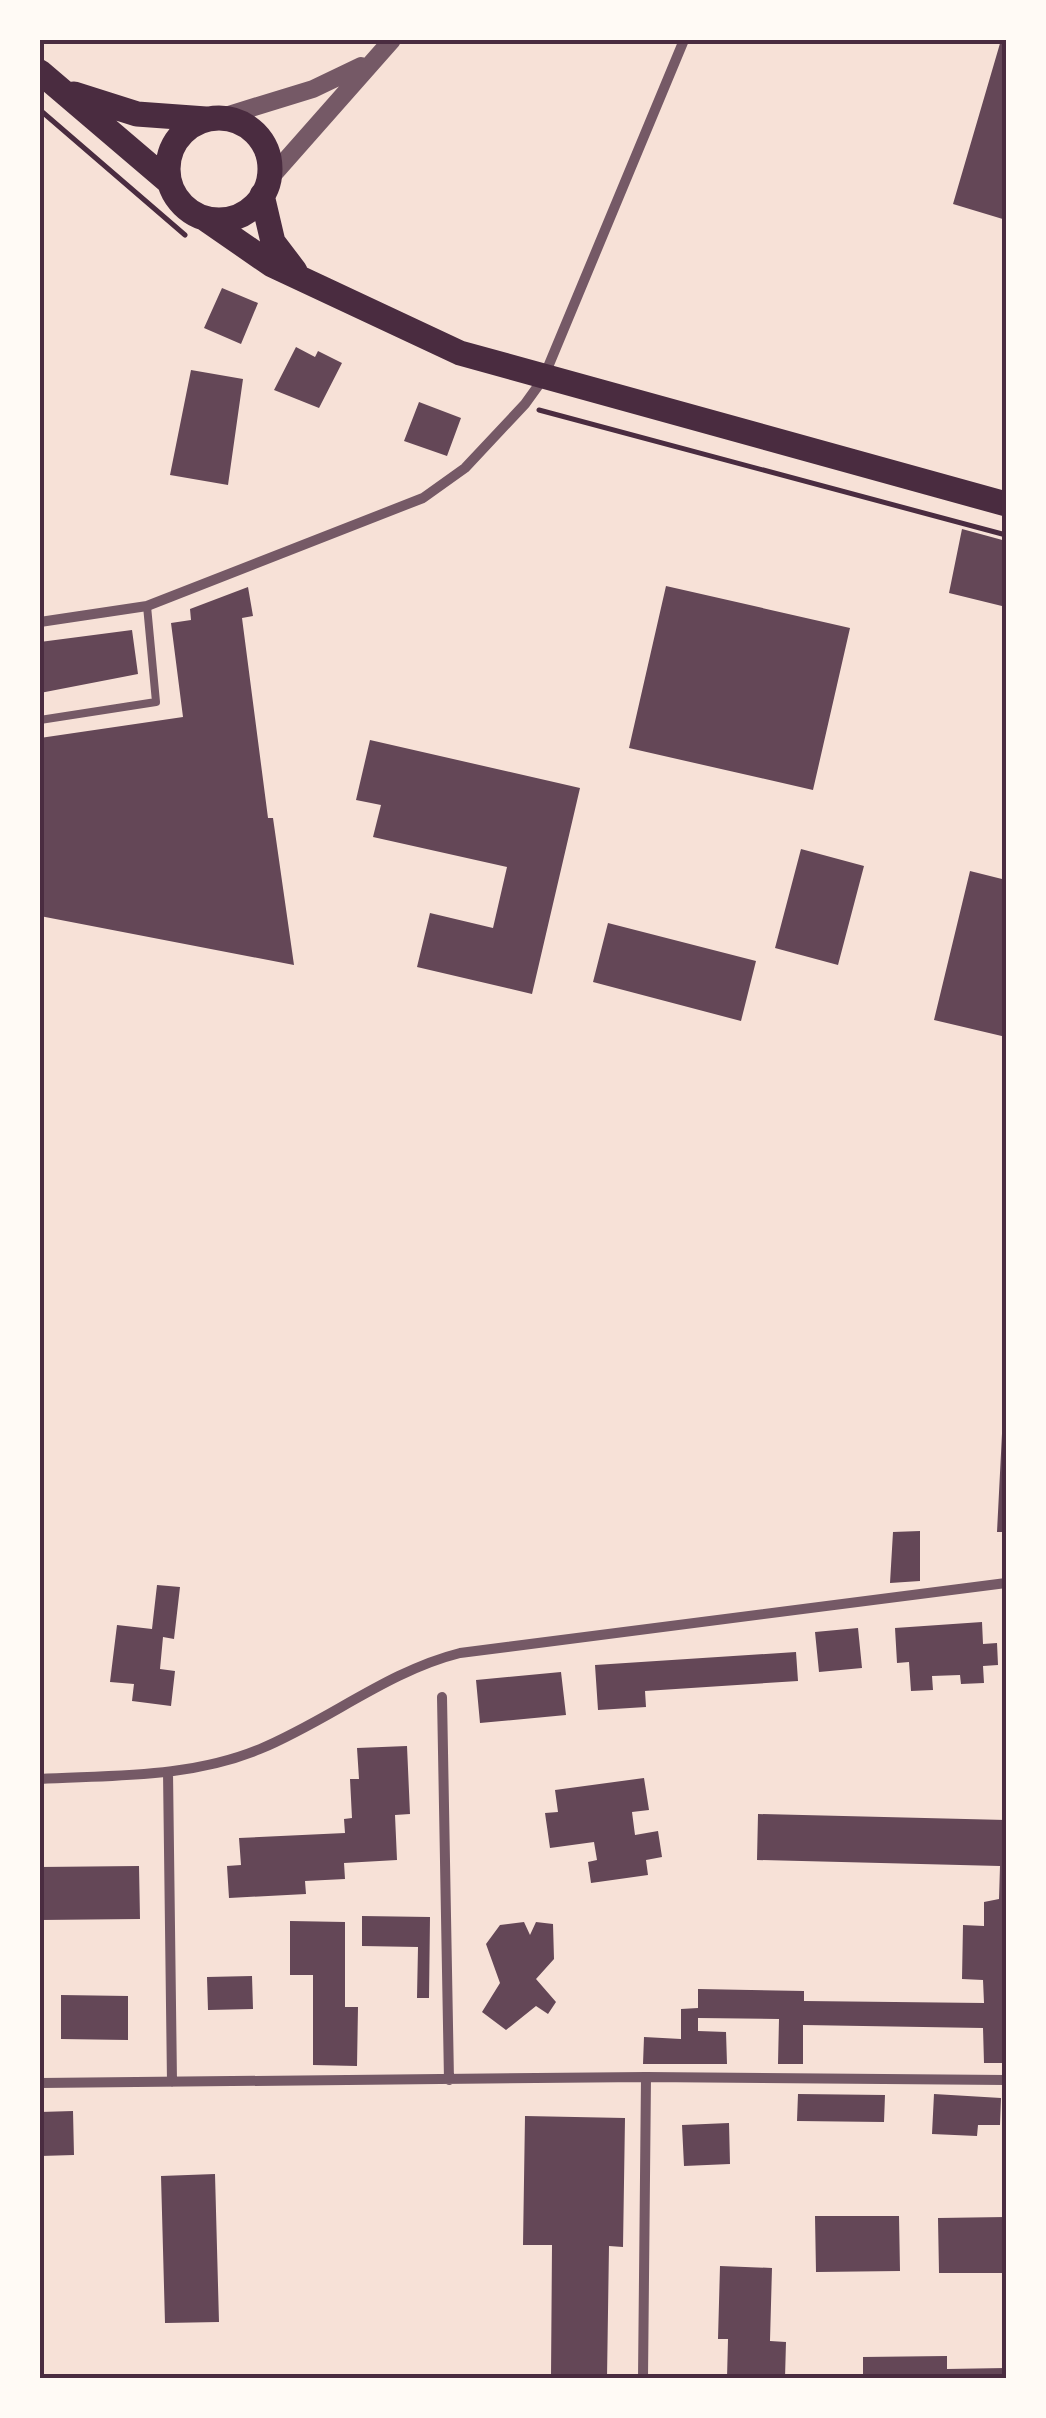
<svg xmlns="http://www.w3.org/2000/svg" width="1046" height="2418" font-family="Arial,sans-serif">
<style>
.building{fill:#644757}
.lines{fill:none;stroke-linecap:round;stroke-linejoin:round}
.path{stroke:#4a2c40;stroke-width:5}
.service{stroke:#755966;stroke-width:8}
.minor{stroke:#755966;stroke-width:10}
.tertiary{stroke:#755966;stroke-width:18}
.primary{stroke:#4a2c40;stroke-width:25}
.neatline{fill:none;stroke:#4a2c40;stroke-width:4}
</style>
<rect width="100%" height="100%" fill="#f7e1d7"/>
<path class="building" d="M1001,40H1006V220L953,204Z
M222,288L258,303L241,344L204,328Z
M296,347L315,357L318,351L342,363L319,408L274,390Z
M191,370L243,379L228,485L170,475Z
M419,402L461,418L447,456L404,441Z
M962,529L1006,541V607L949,593Z
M666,586L850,628L813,790L629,748Z
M248,587L253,616L242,618L268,818H273L294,965L40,916V738L183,717L171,623L191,620L190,609Z
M132,630L138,674L40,693V642Z
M370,740L580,788L532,994L417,967L430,913L493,928L507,867L373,837L381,805L356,800Z
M801,849L864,866L838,965L775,948Z
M970,871L1006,880V1037L934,1020Z
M608,923L756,961L741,1021L593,982Z
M1003,1414L1006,1532H997Z
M920,1531V1581L890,1583L893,1532Z
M157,1585L180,1587L174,1639L163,1637L160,1669L175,1671L171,1706L132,1701L134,1684L110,1682L117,1625L152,1629Z
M982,1622L983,1644L997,1643L998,1665L983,1666L984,1683L961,1684L960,1675L932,1676L933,1690L911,1691L909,1662L897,1663L895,1628Z
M858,1628L862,1668L819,1672L815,1632Z
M796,1652L798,1681L645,1691L646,1707L598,1710L595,1665Z
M561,1672L566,1715L480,1723L476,1680Z
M407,1746L410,1814L395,1815L397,1860L344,1863L345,1879L305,1881L306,1894L229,1898L227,1866L241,1865L239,1838L345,1833L344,1819L352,1818L350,1779H359L357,1748Z
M644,1778L649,1810L632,1812L635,1835L658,1831L662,1857L646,1860L648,1875L591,1883L588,1862L597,1860L594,1842L550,1848L545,1813L558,1812L555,1790Z
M758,1814L1006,1820V2063H984L983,2028L803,2025V2064H778L779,2019L698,2018V2031L726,2032L727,2064H643L644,2037L681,2039V2009L698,2008V1989L804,1991V2001L984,2003L983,1980L962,1979L963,1925L984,1926V1902L999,1899L1000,1866L757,1860Z
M139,1866L140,1919L40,1920V1867Z
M362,1916L430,1917L429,1998H417L418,1947L362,1946Z
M290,1921L345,1922V2007H358L357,2066L313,2065V1975H290Z
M524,1922L530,1935L536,1922L553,1924L554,1959L536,1979L556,2002L548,2014L536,2006L506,2030L482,2012L500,1983L486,1944L500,1925Z
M252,1976L253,2009L208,2010L207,1977Z
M61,1995L128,1996V2040L61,2039Z
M798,2094L885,2095L884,2122L797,2121Z
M934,2094L1001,2098L1000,2125H978L977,2136L932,2134Z
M73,2111L74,2155L40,2156V2112Z
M525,2116L625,2118L623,2247L609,2246L607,2378H551L552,2245H523Z
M729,2123L730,2164L684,2166L682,2125Z
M215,2174L219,2322L165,2323L161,2176Z
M40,2185H43L44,2238H40Z
M815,2216H899L900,2271L816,2272Z
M1006,2217V2273H939L938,2218Z
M720,2266L772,2268L770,2341L786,2342L785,2378H727L728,2339H718Z
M947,2356V2369L1006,2368V2378H863V2357Z"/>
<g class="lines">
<path class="path" d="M40,110L185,235
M539,410L1006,535"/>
<path class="service" d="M40,720L156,702L147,606"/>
<path class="minor" d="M40,622L147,606L423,498L465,468L525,404L543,379L684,40
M442,1697L449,2080
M168,1772L172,2082
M40,1779C114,1775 190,1778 260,1749C328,1721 388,1671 460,1653L1006,1583
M40,2083L646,2077L1006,2080
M643,2378L646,2077"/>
<path class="tertiary" d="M222,117L313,89L361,66
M271,177L392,40"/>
<path class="primary" d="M40,72L169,182
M74,94L137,114L206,119
M168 169a51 51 0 1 1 102 0a51 51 0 1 1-102 0Z
M262,195L273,242L295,271
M204,218L272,265L460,353L1006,504"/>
</g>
<rect width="1046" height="2418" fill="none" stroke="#fffaf5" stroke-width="85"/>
<rect x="42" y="42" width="962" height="2334" class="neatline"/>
</svg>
